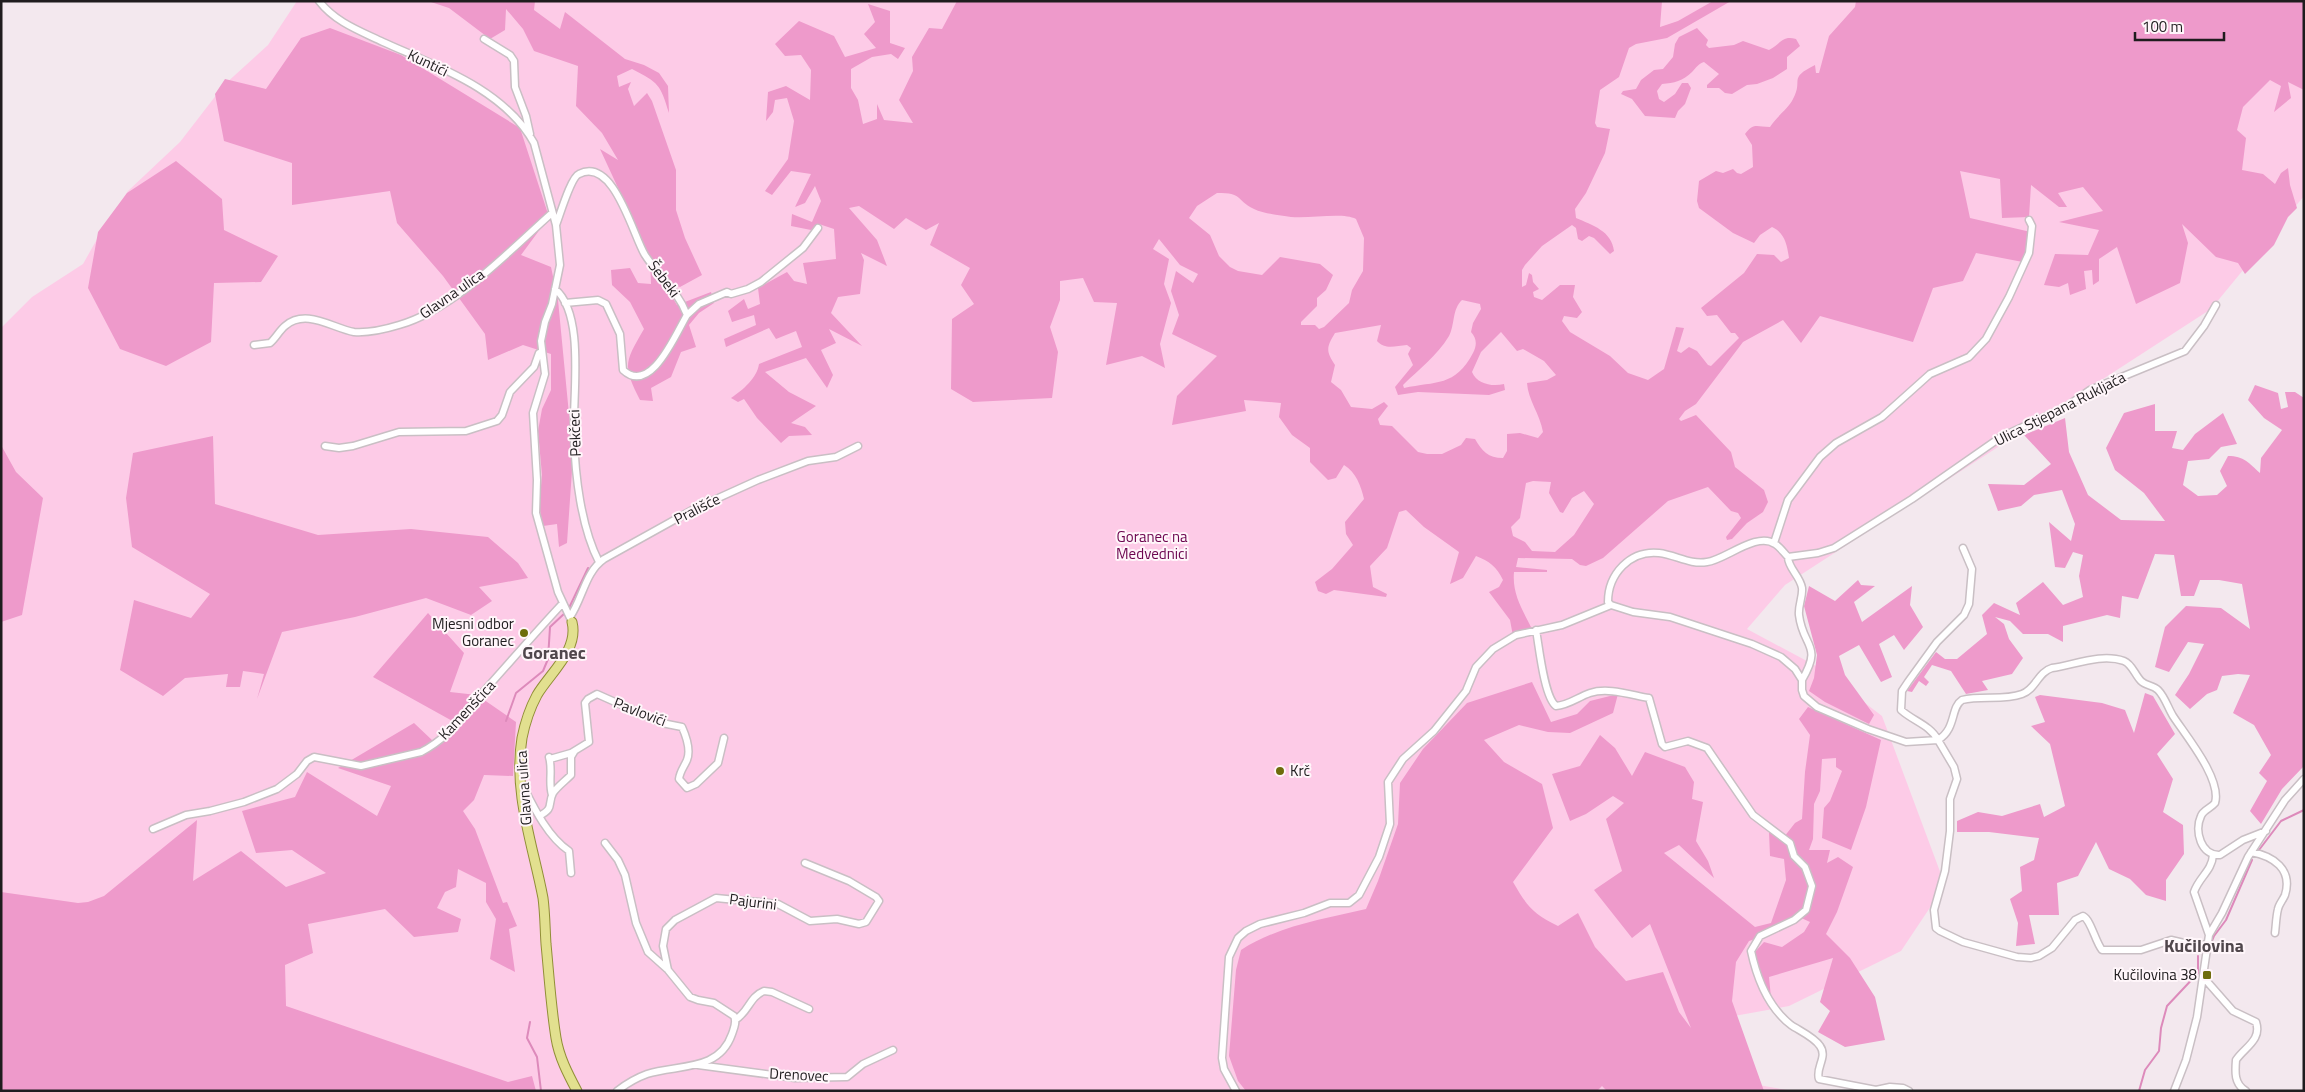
<svg xmlns="http://www.w3.org/2000/svg" width="2305" height="1092" font-family="'Titillium Web',sans-serif">
<style>
.green{fill:#fdcbe7}
.forest{fill:#ee9acb;fill-rule:evenodd}
.lines{fill:none;stroke-linecap:round;stroke-linejoin:round}
.stream{stroke:#dd8abb;stroke-width:2}
.minor-casing{stroke:#c9bfc4;stroke-width:9}
.major-casing{stroke:#918e37;stroke-width:11}
.minor{stroke:#fff;stroke-width:6}
.major{stroke:#e2e08f;stroke-width:9}
.poi-dot{fill:#6e6c0b;stroke:#fff6fa;stroke-width:2}
.labels{text-anchor:middle;stroke-width:4;stroke-linejoin:round;paint-order:stroke}
.street-label{font-size:15px;fill:#1f1c1e;stroke:#fff6fa}
.park-label{font-size:15px;fill:#6c054f;stroke:#fff6fa}
.poi-label{font-size:15px;fill:#1f1c1e;stroke:#fff6fa;text-anchor:end}
.quarter-label{font-size:18px;font-weight:bold;fill:#50474c;stroke:#fff6fa}
</style>
<rect width="100%" height="100%" fill="#f3e8ee"/>
<path class="green" d="M297,1H2304V196L2211,309L1785,585L1747,629L1818,667L1882,716L1945,885L1901,951L1789,1006L1723,1018L1753,1084L1793,1091H1V328L32,297L83,264L105,225L128,191L180,142L224,85L268,45Z"/>
<path class="forest" d="M428,1H535L534,10L560,29L565,12L625,59L644,65L659,73L668,86L669,113C660,84 659,83 632,69L617,76L619,87L631,82L628,89L634,106L647,93L652,101L676,170V210L685,238L702,275L680,287L662,280L677,305L711,292L714,303L699,313L689,325L696,347L681,352L671,377L651,388L653,401L640,400C622,365 625,362 644,329L630,302L612,285L611,270L630,268L638,283L651,284L650,257L600,149L618,160L602,133L576,106L578,66L534,51L523,29L506,9L505,30L490,39L449,8Z
M957,1H1662L1660,27L1678,21L1713,1H1731L1667,38L1636,44L1629,48L1619,77L1600,90L1595,123L1597,127L1610,129L1605,153L1586,193L1575,209L1576,218C1592,225 1612,231 1614,251L1610,254L1594,238L1589,236L1582,241L1578,239L1576,228L1572,225L1542,246L1525,265L1522,270V287L1526,285L1529,273L1532,275L1533,282L1539,289L1533,292L1534,297L1542,300L1560,285H1575L1573,297L1582,312L1577,318L1564,316L1562,321L1570,332L1610,356L1628,373L1648,380L1664,369L1676,327L1684,328L1677,351L1681,353L1689,347L1697,351L1708,365L1711,366L1739,338L1735,333H1731L1717,315L1707,316L1701,308L1744,273L1757,254L1774,255L1781,262L1789,258C1787,245 1785,233 1772,227L1760,235L1754,243L1733,233L1699,208L1697,201L1699,181L1716,171L1723,173L1733,169L1737,173L1741,174L1753,167L1752,145L1745,134C1754,122 1757,127 1770,127C1776,117 1788,109 1793,99C1804,79 1787,79 1815,65L1816,73H1819L1829,36L1855,7L1856,1H2304V90L2288,82L2291,98L2274,112L2281,86L2270,80L2243,107L2237,130L2246,138L2242,170L2263,174L2275,184L2281,173L2288,168L2290,185L2297,208L2288,217L2274,245L2245,274L2238,263L2216,257L2182,224L2188,243L2180,283L2136,304L2117,247L2099,259V281L2093,285L2092,270L2084,271L2086,289L2070,295L2068,283L2059,287L2044,285L2055,254L2088,255L2099,230L2059,222L2103,211L2083,187L2058,193L2067,207H2059L2031,185L2029,217L2002,218L2000,179L1960,171L1970,218L2035,233L2028,263L1976,253L1963,281L1933,288L1913,342L1820,316L1801,343L1783,320L1743,342L1696,404L1685,411L1679,419L1681,421L1696,415L1731,452L1735,467L1764,490L1768,502L1763,512L1747,523L1732,539L1727,540L1726,537L1741,518L1738,513L1731,511L1708,487L1668,501L1603,558L1586,566L1580,565L1572,559L1518,558L1516,567L1547,570V572H1514C1512,594 1522,609 1532,629L1513,636L1510,620L1489,592L1499,587L1503,580C1497,567 1489,561 1476,556L1463,578L1450,584L1459,552L1424,527L1406,510L1399,512L1387,548L1370,566L1373,587L1387,594L1386,597L1334,590L1326,594L1318,591L1315,582L1332,569L1353,545L1346,534L1345,522L1364,499C1361,486 1356,472 1344,465L1336,478L1328,480L1310,462V448L1292,435L1279,417L1281,403L1244,400L1246,411L1172,425L1177,396L1217,356L1172,334L1179,315L1171,291L1176,271L1193,283L1198,274L1180,265L1159,239L1153,249L1169,259L1164,284L1171,303L1160,344L1165,368L1142,356L1106,365L1117,303L1094,302L1083,278L1060,281V300L1050,327L1058,352L1052,398L973,402L951,389L952,319L974,304L961,285L970,268L930,245L939,223L926,230L906,218L894,229L859,206L849,208L877,240L887,266L861,253L864,260L860,294L838,297L831,313L862,346L829,329L836,343L821,350L833,375L827,388L806,358L765,372L789,392L816,406L791,423L805,427L812,435L789,436L781,443L757,418L744,399L738,402L731,398C743,390 757,378 759,364L802,347L796,331L776,339L769,328L726,347L724,339L756,325L754,315L732,322L728,311L744,299L748,309L760,304L758,288L787,272L794,281L807,284L803,263L836,259L834,229L819,224L811,230L791,226L792,214L812,222L821,201L815,186L805,203L795,207L811,174L791,171L772,195L765,191L788,159L794,121L787,98L775,100L773,112L766,121L768,92L786,86L810,100L811,70L801,55L785,56L775,44L799,21L834,36L845,57L876,48L864,34L875,22L868,4L890,11V43L905,48L898,59L891,54L872,57L851,69V88L858,100L863,124L877,119V104L884,120L913,123L899,100L913,71L912,57L929,28L942,29ZM1217,193C1244,193 1234,199 1254,209C1264,214 1280,215 1291,217C1310,219 1342,212 1356,219L1364,238L1363,271L1352,290L1349,303L1324,327L1319,329L1315,325H1301V322L1317,306V298L1326,290L1333,275L1320,264L1280,257L1262,275L1238,271L1230,267L1219,256L1210,235L1189,218L1197,206ZM1462,300L1480,304L1481,309L1473,323L1471,332C1477,339 1477,345 1473,353C1455,387 1436,381 1404,388L1403,385C1419,369 1437,356 1449,336C1455,325 1452,309 1462,300ZM1381,325L1377,341C1385,350 1395,346 1407,345L1411,348L1408,354L1413,365L1395,387L1398,395L1418,392L1489,395L1505,390L1504,384C1492,387 1477,384 1472,372L1481,352L1501,332L1517,351L1523,349L1544,361L1556,375L1547,380L1527,383C1528,400 1540,414 1543,432L1538,438L1520,433L1507,434V451L1503,458C1488,458 1482,451 1475,439L1466,438L1461,445L1442,454H1427L1418,452L1392,426L1380,425L1378,419L1388,406L1384,402L1372,409L1351,407L1341,390L1331,382L1335,365C1326,351 1326,348 1335,333ZM1533,481L1551,482L1549,493L1560,512L1563,513L1572,498L1584,491L1594,504L1574,535L1555,552L1532,551L1525,542L1513,536L1511,527L1520,518L1526,483Z
M330,28L401,55L520,128L549,217L521,255L551,267L558,300L573,456L567,543L559,547L557,524L543,526L539,506L542,475L538,431L542,409L551,390V354L523,345L488,360L485,334L443,276L397,223L390,191L292,205V163L224,141L215,94L225,79L266,89L301,38Z
M1697,28L1708,40L1706,45L1709,48L1734,45L1743,41L1769,50C1781,44 1782,35 1796,39L1800,46L1787,57V69L1773,78L1757,84L1747,85L1732,94L1725,93L1719,88H1707V85L1719,74L1704,62C1698,64 1696,68 1692,72C1683,81 1674,83 1662,84L1657,91L1659,99L1664,102L1675,94L1682,83H1688L1691,88L1685,104L1678,111L1675,118L1645,116L1632,99L1621,94L1623,91L1636,89L1641,80L1654,70L1663,69L1673,57L1675,44L1679,37Z
M176,161L222,199L224,230L278,256L261,282L214,283L211,342L166,366L120,349L88,288L98,232L127,193Z
M2255,385L2278,393L2281,409L2288,407L2285,392H2295L2304,398V766L2282,789L2261,824L2250,811L2267,781L2259,773L2271,755L2254,725L2233,713L2250,675L2238,674L2222,676L2217,690L2207,694L2190,709L2175,695L2189,674L2204,644L2188,642L2169,672L2155,667L2165,627L2186,606L2221,608L2250,629L2242,584L2219,580H2200L2194,596H2181L2174,555L2155,554L2138,599L2122,596L2120,618L2107,615L2063,626V642L2048,634H2023L2010,621L1995,617L2004,624L2009,639L2023,658L2012,674L1982,681L1988,690L1966,694L1951,671L1932,665L1924,677L1929,682L1926,686L1919,681L1912,692L1907,691L1936,652L1945,659H1957L1987,634L1982,615L1994,603L2020,615L2016,603L2043,582L2063,605L2083,597L2079,576L2083,555L2073,552L2065,568L2055,567L2049,522L2071,541L2075,524L2062,490L2034,495L2021,506L1998,511L1988,484L2024,485L2051,464L2024,435L2065,418L2069,452L2088,495L2121,520L2165,521L2144,493L2115,470L2106,448L2124,413L2155,404V431H2177L2172,448L2183,450L2195,434L2223,413L2237,444L2221,447L2209,459L2188,461L2183,485L2198,496L2217,495L2227,486L2220,471L2228,456C2244,456 2249,463 2260,473L2261,458L2282,430L2264,418L2248,400Z
M213,436L215,504L318,535L411,529L488,537L518,563L528,578L479,587L492,601L471,615L426,598L355,617L282,632L257,699L264,674L243,671L240,687H226L228,674L185,678L163,696L120,670L134,600L191,618L210,594L132,547L126,498L133,453Z
M1,445L16,472L43,498L22,615L1,622Z
M1858,580L1861,585L1875,586L1854,602L1862,622L1912,586L1910,605L1923,627L1904,650L1894,635L1879,644L1892,677L1881,682L1859,645L1839,656L1845,675L1874,715L1869,724L1825,702L1809,691L1814,678L1817,655L1804,606L1809,586L1835,601Z
M428,613L464,653L450,692L477,695L516,722L513,776L484,775L474,800L463,811L475,829L503,903L507,902L517,926L509,929L515,972L490,959L496,919L486,902V883L458,869L456,887L445,892L437,908L461,919L458,932L414,937L385,909L308,924L313,953L285,965L286,1006L508,1082L532,1076L536,1091H1V892L78,903L88,902L104,896L197,820L193,881L241,851L286,887L326,873L292,850L256,853L242,811L295,797L307,772L377,816L391,786L338,768L414,723L433,741L456,723L373,677Z
M1532,682L1551,722L1577,714L1590,701L1618,694L1613,713L1570,733L1548,732L1519,725L1484,740L1504,762L1542,784L1553,828L1513,882C1527,906 1532,913 1558,926L1578,913L1595,947L1626,981L1663,972L1679,1012L1691,1028L1650,924L1632,938L1594,890L1622,871L1606,819L1624,803L1613,796L1586,814L1570,821L1552,774L1580,766L1600,735L1615,748L1632,776L1645,752L1685,767L1694,782L1692,799L1703,802L1696,841L1708,861L1714,878L1679,845L1664,853L1755,927L1771,923L1786,880L1784,859L1770,856L1769,832L1784,837L1795,823L1802,819L1805,772L1810,735L1799,719L1808,707L1881,740L1866,807L1851,850L1822,838L1824,808L1830,801L1842,771L1836,767V758L1822,759L1820,791L1814,804L1813,839L1809,850H1830L1827,863L1838,857L1853,867L1837,912L1826,934L1850,958L1875,997L1885,1040L1845,1047L1818,1032L1830,1011L1820,1002L1833,958L1769,977L1772,1008L1754,953L1764,942L1782,947L1804,932L1810,922L1797,916L1774,933L1749,941L1736,962L1732,1001L1764,1091H1607L1602,1086L1597,1091H1246L1238,1081L1229,1056L1236,970L1241,950C1278,926 1323,919 1366,909L1378,881L1398,824L1400,783L1423,749L1467,703Z
M2145,693L2153,696L2175,734L2157,754L2173,779L2163,812L2183,825L2184,854L2166,880V901L2146,895L2130,879L2109,869L2096,842L2078,876L2057,883L2059,915H2029L2035,944L2016,946L2018,923L2010,899L2022,891L2020,867L2034,860L2039,838L1989,832H1957V821L1978,812L2002,816L2040,804L2044,817L2065,806L2050,744L2031,726L2045,722L2035,697L2040,695L2102,703L2125,710L2134,733Z"/>
<g class="lines">
<path class="stream" d="M569,608L588,568
M506,721L516,693L543,671L548,659L550,627L566,612
M2259,850L2281,821L2304,810
M2210,946L2214,936L2226,920L2252,860
M530,1022L527,1038L537,1057L541,1091
M2139,1091L2145,1070L2159,1051L2161,1028L2167,1006L2198,973V956"/>
<defs>
<path id="minor" d="M319,1C335,22 360,31 383,42C436,66 504,89 534,143L556,225L560,265L552,304L545,322L541,341L545,374L533,413L537,480L536,513L558,592L572,622
M484,39L510,55L514,61L515,87L526,116L530,134
M556,225C560,215 571,177 579,174C614,156 633,236 645,255C659,277 677,289 687,315L699,304L727,292L731,294L748,289L761,282L803,248L818,228
M555,289C586,315 572,398 574,436C575,475 581,527 599,562
M565,303L598,300L606,304L620,334L623,370C651,396 676,333 687,315
M254,345L270,343C276,338 279,331 285,326C306,308 332,328 354,332C368,333 386,329 399,325C455,309 509,251 552,213
M325,446L339,448L353,446L399,432L466,431L497,421L502,415L510,392L534,367L539,353L542,352
M1774,543L1788,500L1820,457L1836,443L1882,417L1930,374L1969,357L1986,339L2009,297L2029,253L2032,226L2029,220
M1963,548L1972,569L1969,604L1964,615L1937,642L1908,682L1902,691L1901,710C1913,721 1930,725 1938,740C1957,728 1950,708 1962,700C1982,695 2003,701 2022,694C2036,689 2038,672 2052,668C2074,665 2101,653 2124,661C2132,664 2135,675 2141,681C2146,686 2153,685 2158,690C2165,697 2168,708 2173,716C2186,736 2222,779 2215,803C2211,808 2203,810 2201,816C2194,831 2201,856 2220,855L2243,840L2266,831
M1788,557C1788,568 1800,576 1802,588C1803,597 1798,605 1799,615C1803,648 1823,644 1802,680
M1611,605L1608,602C1608,574 1630,550 1659,553C1676,555 1690,565 1707,562C1725,560 1757,531 1775,544C1780,547 1784,553 1788,557L1818,553L1834,548L1912,499L2001,437L2066,407L2090,390L2185,351L2204,326L2216,305
M570,617C583,598 585,572 604,559L694,509L758,480L808,461L836,457L858,446
M1536,630C1539,646 1544,697 1556,706C1569,705 1578,697 1590,693C1608,687 1631,695 1649,698L1662,744L1665,747L1688,741L1707,748L1753,815L1790,843L1794,856L1805,867L1812,886L1806,910L1794,920L1760,936L1751,951C1757,979 1768,1007 1791,1025C1800,1031 1814,1037 1820,1046C1828,1057 1815,1068 1819,1079L1876,1090L1890,1087L1903,1088L1909,1091
M549,757C553,770 548,782 552,795
M550,759L571,753L589,742L585,703L588,699L597,694L662,723L682,727C686,736 691,750 687,760C684,767 680,771 679,779L687,788L696,784L718,763L724,738
M523,786C534,808 548,837 569,851L571,873
M539,816C555,808 547,805 553,793C557,787 565,781 571,775V757L574,752
M153,829L186,815L210,811L244,802L277,789L297,774L307,761L314,757L361,766L421,752C448,738 457,722 476,700C505,668 533,635 563,603
M605,843L618,860L625,875L636,923L648,952L667,969
M2251,852C2273,856 2293,869 2285,895C2283,900 2279,904 2278,909C2276,917 2276,925 2275,933
M2209,935L2194,892C2199,877 2212,871 2213,855
M2204,978L2233,1011L2256,1022C2262,1040 2245,1047 2236,1060C2235,1072 2234,1084 2246,1091
M735,1020C749,1012 749,997 764,991L772,992L809,1009
M698,1065L795,1078L847,1077L863,1064L893,1050
M617,1091C626,1084 636,1078 647,1074C678,1064 719,1072 732,1034C734,1028 737,1022 734,1016L714,1003L698,1000L690,997L668,970L663,946L666,929L675,920L716,898L778,904L810,921L837,919L859,924L866,922L879,901L876,897L849,881L805,863
M1236,1091L1224,1069L1222,1058L1229,957L1238,938L1246,931L1260,924L1304,913L1330,903H1349L1359,895L1379,857L1390,824L1388,782L1403,759L1434,731L1466,691L1476,667L1493,649L1516,635L1562,625L1611,605L1633,612L1670,617L1752,644L1781,657L1795,669L1802,680V690L1804,696L1817,707L1868,729L1906,742L1938,740L1954,767L1957,779L1950,799V831L1945,871L1934,910L1936,928L1940,931L1963,942L2017,957L2031,958L2039,956L2052,948L2075,920L2083,916C2091,920 2095,941 2102,950H2141L2171,940L2197,946L2207,944
M2174,1091L2186,1060L2197,1017L2209,935L2222,913L2248,857L2285,800L2304,779"/>
<path id="major" d="M572,622C579,650 550,673 537,695C530,708 525,723 522,738C513,793 533,845 543,898C545,913 545,929 546,944C549,975 551,1007 556,1038C559,1057 568,1074 577,1091"/>
</defs>
<use href="#minor" class="minor-casing"/>
<use href="#major" class="major-casing"/>
<use href="#minor" class="minor"/>
<use href="#major" class="major"/>
</g>
<g class="poi-dot">
<circle cx="524" cy="633" r="5"/>
<circle cx="1280" cy="771" r="5"/>
<rect x="2202" y="970" width="10" height="10" rx="2.5"/>
</g>
<g class="labels">
<g class="street-label">
<text transform="translate(428 63) rotate(26)" y="5">Kuntići</text>
<text transform="translate(664 279) rotate(53)" y="5">Šebeki</text>
<text transform="translate(452 294) rotate(-35)" y="5">Glavna ulica</text>
<text transform="translate(2060 409) rotate(-27)" y="5">Ulica Stjepana Rukljača</text>
<text transform="translate(575 433) rotate(-92)" y="5">Pekčeci</text>
<text transform="translate(697 509) rotate(-27)" y="5">Prališće</text>
<text transform="translate(467 710) rotate(-47)" y="5">Kamenščica</text>
<text transform="translate(640 712) rotate(21)" y="5">Pavlovići</text>
<text transform="translate(524 788) rotate(-94)" y="5">Glavna ulica</text>
<text transform="translate(753 902) rotate(7)" y="5">Pajurini</text>
<text transform="translate(799 1075) rotate(3)" y="5">Drenovec</text>
</g>
<g class="park-label">
<text x="1152" y="542">Goranec na<tspan x="1152" dy="17">Medvednici</tspan></text>
</g>
<g class="poi-label">
<text x="514" y="629">Mjesni odbor<tspan x="514" dy="17">Goranec</tspan></text>
<text x="1290" y="776" text-anchor="start">Krč</text>
<text x="2197" y="980">Kučilovina 38</text>
</g>
<g class="quarter-label">
<text x="554" y="659">Goranec</text>
<text x="2204" y="952">Kučilovina</text>
</g>
</g>
<rect width="2305" height="1092" fill="none" stroke="#1f1c1e" stroke-width="5"/>
<path d="M2135 32v8h89v-8" fill="none" stroke="#1f1c1e" stroke-width="2.5"/>
<text x="2142" y="32" font-size="15" fill="#1f1c1e" stroke="#fff6fa" stroke-width="4" paint-order="stroke">100 m</text>
</svg>
